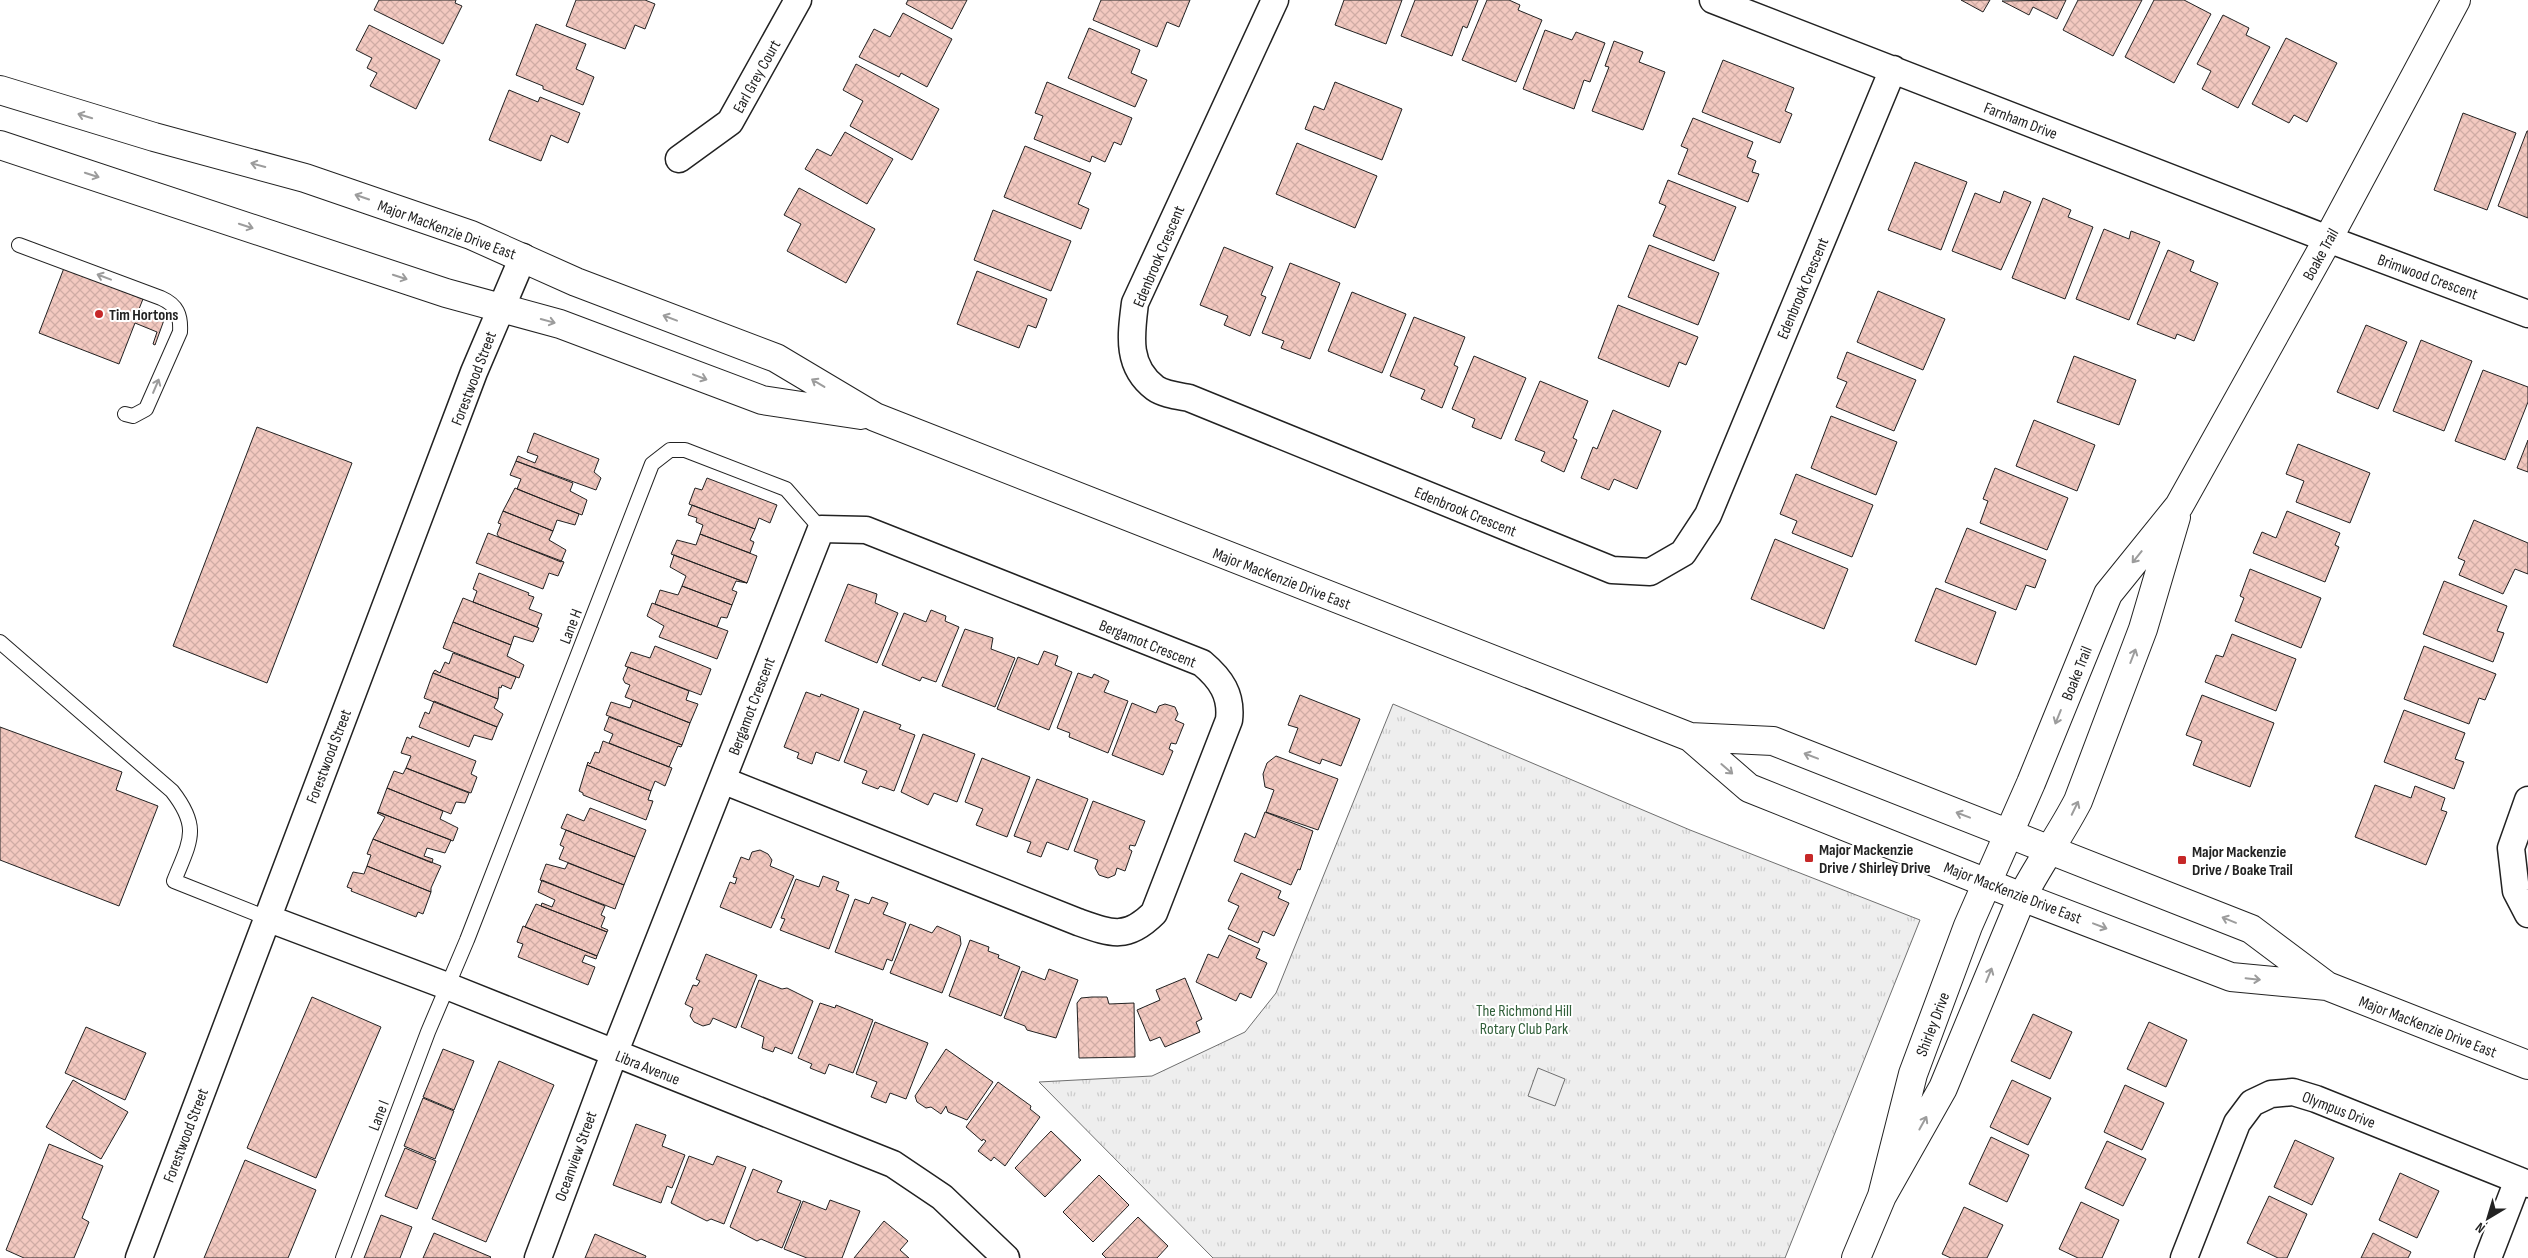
<svg xmlns="http://www.w3.org/2000/svg" width="2528" height="1258" font-family="'Sofia Sans Condensed',sans-serif">
<style>
.grass{fill:url(#grass-tufts);stroke:#6f6f6f}
.garden{fill:#eee;stroke:#6f6f6f}
.building{fill:url(#building-cross-hatch);stroke:#222}
.lines{fill:none;stroke-linecap:round;stroke-linejoin:round}
.service-casing{stroke:#222;stroke-width:16}
.minor-casing{stroke:#222;stroke-width:29}
.tertiary-casing{stroke:#222;stroke-width:30}
.primary-casing{stroke:#222;stroke-width:30}
.service{stroke:#fff;stroke-width:14}
.minor{stroke:#fff;stroke-width:26}
.tertiary{stroke:#fff;stroke-width:28}
.primary{stroke:#fff;stroke-width:28}
.oneway{stroke:#9c9c9c}
.poi-dot{fill:#c62828;stroke:#fff;stroke-width:2}
.labels{text-anchor:middle;stroke-width:4;stroke-linejoin:round;paint-order:stroke}
.street-label{font-size:16px;fill:#222;stroke:#fff}
.poi-label{font-size:16px;font-weight:bold;fill:#222;stroke:#fff;text-anchor:start}
.park-label{font-size:16px;fill:#2f5e38;stroke:#fff}
</style>
<defs>
<pattern id="grass-tufts" width="24" height="20" patternUnits="userSpaceOnUse" patternTransform="scale(1.25)"><rect width="24" height="20" fill="#eee"/><path d="M3 7l-1-3M5 7V3M7 7l1-3M15 17l-1-3M17 17v-4M19 17l1-3" fill="none" stroke="#ccc"/></pattern>
<pattern id="building-cross-hatch" width="8" height="8" patternUnits="userSpaceOnUse" patternTransform="scale(1.25)"><rect width="8" height="8" fill="#f3c9c0"/><path d="M0 0l8 8M0 8l8-8" fill="none" stroke="#d0aca5"/></pattern>
</defs>
<rect width="100%" height="100%" fill="#fff"/>
<path class="grass" d="M1393,704L1690,830L1920,920L1785,1258H1213L1039,1082L1152,1076L1245,1032L1276,993Z"/>
<path class="garden" d="M1538,1068L1565,1079L1555,1106L1528,1096Z"/>
<path class="building" d="M379,0H456L455,3L462,6L443,44L374,10Z
M576,0H645L655,4L645,29L635,25L625,49L566,26Z
M908,0H967L952,29L906,4Z
M1101,0H1190L1179,27L1167,22L1157,47L1093,20Z
M1344,0H1402L1386,44L1335,25Z
M1415,0H1478L1467,28L1463,26L1452,56L1401,36Z
M1487,0H1509L1520,5L1518,10L1542,20L1516,82L1462,60Z
M1961,0H1990L1983,12Z
M2066,0L2057,19L2033,7L2029,15L2002,1Z
M2078,0H2142L2113,56L2063,30Z
M2154,0H2184L2211,14L2174,83L2125,57Z
M903,13L952,39L927,87L901,73L899,77L859,57L874,29L890,37Z
M2223,15L2249,28L2246,35L2270,47L2238,108L2202,89L2211,71L2197,64Z
M536,24L586,44L576,69L594,77L583,105L543,89V86L516,75Z
M369,25L440,60L416,109L370,86L377,73L367,68L372,58L356,50Z
M1089,28L1140,50L1131,73L1147,80L1135,107L1068,78Z
M1545,30L1572,40L1576,32L1605,43L1590,82L1584,80L1574,109L1523,89Z
M2286,38L2337,63L2307,122L2294,115L2289,123L2252,104Z
M1614,41L1643,52L1639,62L1665,72L1643,130L1592,111L1609,67L1605,66Z
M1723,60L1794,88L1785,111L1792,114L1780,143L1702,112Z
M856,64L939,109L912,160L850,126L863,101L843,90Z
M1047,82L1132,118L1121,145L1114,142L1105,162L1092,156L1090,162L1034,139L1043,116L1035,113Z
M1335,82L1402,109L1382,160L1305,129L1314,106L1324,110Z
M509,90L538,102L540,97L580,113L568,143L551,135L541,161L489,140Z
M2463,113L2516,133L2487,210L2434,190Z
M1693,118L1753,142L1747,157L1756,161L1752,172L1759,174L1748,202L1678,174L1688,149L1681,146Z
M2527,131H2528V218L2498,206Z
M845,132L893,159L867,204L805,169L817,149L831,156Z
M1297,143L1377,176L1355,228L1276,194Z
M1025,146L1091,173L1078,204L1089,209L1081,229L1004,197Z
M1915,162L1967,182L1941,250L1888,230Z
M1668,180L1736,207L1714,261L1653,236L1666,206L1659,203Z
M799,188L875,229L846,283L787,251L801,224L784,215Z
M2004,191L2031,202L2001,270L1952,251L1975,193L2000,203Z
M2043,198L2071,210L2068,217L2093,227L2065,299L2012,278Z
M993,210L1071,241L1051,291L974,260Z
M2104,229L2129,239L2131,231L2160,242L2129,320L2076,299Z
M1649,245L1719,273L1698,325L1628,297Z
M1224,247L1273,267L1261,295L1266,297L1250,336L1224,325L1228,316L1200,305Z
M2168,250L2194,261L2190,271L2218,283L2194,341L2177,334L2175,339L2137,324Z
M1290,263L1340,283L1310,359L1281,348L1284,341L1262,333Z
M64,268L143,299L139,309L164,320L155,345L153,344L157,332L135,323L119,364L39,333Z
M977,271L1047,299L1036,328L1028,325L1019,348L957,324Z
M1878,291L1945,319L1923,370L1857,342Z
M1352,292L1406,314L1382,373L1328,351Z
M1618,305L1698,337L1686,365L1679,362L1669,387L1598,358Z
M1414,317L1465,337L1454,365L1458,367L1442,408L1421,399L1425,390L1390,376Z
M2366,325L2407,342L2378,409L2337,392Z
M2421,340L2472,361L2444,431L2393,411Z
M1847,352L1916,380L1894,431L1836,407L1847,382L1837,378Z
M1474,356L1526,378L1501,439L1472,427L1475,419L1452,409Z
M2074,356L2136,380L2119,425L2057,402Z
M2483,370L2528,387V402L2505,460L2455,441Z
M1540,381L1588,401L1573,438L1577,440L1564,472L1541,461L1545,452L1515,440Z
M1613,410L1661,431L1637,489L1614,479L1609,490L1581,478L1593,447L1597,449Z
M1831,416L1897,442L1876,495L1811,468Z
M2034,420L2095,445L2077,491L2016,466Z
M257,427L352,463L267,683L173,646Z
M534,433L599,459L594,472L601,478L596,490L516,461L518,456L535,463L538,456L527,452Z
M2528,440V472L2517,468Z
M2298,444L2370,473L2350,523L2296,502L2304,481L2286,474Z
M516,461L573,483L570,491L587,500L582,515L517,489L521,479L510,475Z
M1995,468L2068,498L2047,550L1980,523L1988,501L1983,499Z
M1796,474L1873,505L1852,557L1792,533L1797,521L1780,514Z
M707,478L777,505L770,523L759,518L755,529L689,504L695,488L702,490Z
M515,488L579,514L575,525L557,520L553,531L503,511Z
M692,505L755,529L750,540L754,542L750,553L700,534L703,525L696,522L697,518L688,515Z
M503,511L553,531L549,540L566,550L561,562L499,537L497,534L501,524L498,523Z
M2287,511L2340,533L2335,545L2339,547L2325,582L2253,553L2262,532L2276,538Z
M2474,520L2528,543V574L2515,569L2503,594L2459,575L2465,561L2458,558Z
M1967,528L2046,560L2035,588L2026,585L2016,610L1945,582Z
M488,533L564,562L558,576L549,573L543,589L476,563Z
M700,534L757,556L747,583L671,554L677,540L696,545Z
M1775,539L1848,569L1824,629L1751,599Z
M674,555L747,583L736,581L732,590L737,592L732,605L682,586L686,576L670,567Z
M2250,569L2321,598L2301,648L2235,621L2244,598L2240,596Z
M479,573L529,593L528,595L534,597L529,609L542,614L537,627L473,602L477,591L473,589Z
M2444,581L2507,606L2497,631L2504,633L2493,662L2423,634Z
M848,584L877,594L875,603L898,613L877,663L825,641Z
M682,586L732,605L727,618L721,617L717,627L655,604L660,590L678,595Z
M1936,588L1996,612L1976,665L1915,641Z
M463,598L539,628L533,642L514,636L511,645L453,622Z
M652,603L728,631L717,659L659,637L664,626L647,616Z
M931,610L946,616L945,621L959,627L936,682L922,677L920,681L882,665L904,613L926,622Z
M453,622L511,645L507,656L524,665L519,678L443,648Z
M965,629L993,638L991,649L1015,658L995,707L942,686Z
M2232,634L2296,659L2276,711L2205,682L2216,655L2223,657Z
M655,646L711,669L701,695L625,666L631,652L650,658Z
M2424,646L2496,674L2485,700L2479,698L2469,724L2404,699Z
M1044,651L1058,656L1055,665L1072,672L1049,730L997,709L1018,657L1038,665Z
M453,653L516,677L511,689L502,685L501,688L499,687L498,699L433,673L435,670L440,673L445,662L449,664Z
M628,667L689,691L686,700L698,704L690,723L625,697L630,685L625,683L623,679Z
M433,673L498,699L494,708L503,714L497,727L424,698Z
M1078,673L1092,678L1094,674L1109,681L1104,692L1128,701L1108,753L1069,737L1070,733L1057,728Z
M806,692L820,697L821,694L859,709L839,761L816,752L812,764L797,758L799,753L784,747Z
M1300,695L1360,719L1341,766L1322,759L1320,764L1289,752L1298,728L1288,725Z
M2202,695L2274,723L2250,787L2193,765L2202,741L2186,735Z
M633,700L690,723L682,745L606,715L611,702L630,708Z
M434,701L497,727L492,740L474,735L469,747L419,727L425,712L429,714Z
M1132,703L1156,713L1159,706L1165,704L1175,707L1178,714L1175,720L1184,724L1176,744L1171,743L1169,749L1173,751L1163,775L1112,755Z
M2404,710L2465,733L2455,759L2464,762L2454,789L2384,762Z
M864,711L901,725L899,729L915,735L894,791L880,786L878,789L862,783L867,771L844,762Z
M609,717L682,745L681,747L678,746L669,767L609,743L613,734L604,730Z
M0,727L122,772L116,790L158,806L119,906L0,860Z
M923,734L975,754L957,802L934,793L928,805L901,792Z
M412,736L476,761L471,774L477,777L471,793L406,768L411,756L401,753L407,737L411,739Z
M603,741L672,768L665,786L655,781L651,791L587,765L588,762L590,764L595,752L599,753Z
M1276,756L1338,779L1318,830L1266,812L1274,790L1265,787L1263,774L1267,763Z
M982,758L1030,777L1007,837L976,825L983,809L965,802Z
M587,765L651,791L648,800L653,801L646,820L583,795V793L579,791Z
M406,768L469,793L465,803L456,802L451,814L387,788L394,771L403,774Z
M1037,779L1088,799L1068,850L1047,842L1041,857L1027,852L1031,842L1014,836Z
M2375,785L2411,798L2415,786L2445,798L2441,810L2447,812L2426,865L2355,837Z
M387,788L443,811L440,819L458,828L453,841L378,812Z
M1093,801L1145,821L1135,846L1130,845L1129,849L1132,851L1125,871L1117,868L1115,875L1108,878L1099,875L1095,868L1098,860L1074,851Z
M590,808L646,830L635,857L561,828L567,814L584,821Z
M378,812L451,840L445,853L427,848L424,856L433,859L432,863L373,839L385,817L377,813Z
M1265,812L1313,831L1300,870L1298,869L1291,885L1234,861L1245,833L1255,838Z
M566,830L635,857L624,885L559,859L564,847L560,845Z
M373,839L441,866L431,888V892L367,866L371,855L367,854Z
M760,850L768,854L772,860L770,866L794,876L771,928L720,907L730,882L735,884L737,878L733,877L741,857L749,860L752,852Z
M568,863L624,885L615,909L540,880L546,864L565,869Z
M367,866L431,892L423,914L418,912L416,917L351,891L352,889L347,887L353,872L364,874Z
M1241,873L1281,891L1278,898L1289,903L1274,936L1263,931L1258,943L1228,929L1239,906L1228,901Z
M823,876L839,882L836,890L849,895L829,949L780,930L785,919L781,918L796,879L819,887Z
M542,880L605,906L601,915L605,917L601,927L608,930L607,932L541,906L542,903L552,907L555,900L538,892Z
M872,897L888,903L883,914L906,923L892,961L887,959L883,970L835,952L855,899L869,904Z
M536,904L607,932L597,956L525,927Z
M910,924L932,933L937,926L960,936L961,944L942,993L890,973Z
M523,926L597,956L596,959L585,955L582,962L595,967L588,985L518,957L523,944L517,942Z
M1229,935L1260,949L1256,958L1267,963L1251,998L1240,993L1236,1001L1196,982L1208,954L1218,958Z
M970,940L989,947L988,951L999,955L998,958L1020,967L1001,1016L949,996Z
M706,954L757,975L736,1028L713,1018L710,1024L703,1026L694,1022L690,1016L693,1008L685,1004L693,985L697,986L700,981L696,979Z
M1049,969L1078,980L1056,1038L1027,1030L1025,1026L1004,1018L1022,971L1045,980Z
M1185,978L1202,1019L1196,1022L1200,1032L1165,1047L1160,1037L1150,1041L1137,1010L1160,1000L1156,990Z
M759,980L782,989L787,988L813,1001L792,1054L775,1047L773,1052L762,1048L764,1037L741,1027Z
M312,997L381,1027L316,1178L247,1148Z
M1092,997H1107L1109,1004L1134,1003L1135,1057L1079,1058L1077,1003L1081,998Z
M820,1003L835,1008L836,1005L873,1020L853,1073L829,1064L825,1074L810,1068L812,1064L798,1058Z
M2033,1014L2072,1032L2050,1079L2011,1061Z
M875,1022L928,1043L906,1099L890,1093L886,1103L871,1097L877,1082L856,1074Z
M2149,1022L2187,1040L2166,1087L2127,1069Z
M86,1027L146,1053L125,1100L65,1073Z
M443,1049L474,1061L454,1110L423,1097Z
M946,1049L993,1082L967,1120L948,1112L946,1106L941,1114L931,1107L926,1108L917,1102L915,1096Z
M499,1061L554,1085L486,1242L432,1219Z
M73,1080L128,1112L101,1159L46,1127Z
M2012,1080L2051,1098L2028,1145L1990,1127Z
M998,1082L1031,1106L1030,1109L1040,1117L1005,1166L994,1157L991,1161L978,1151L986,1141L983,1139L982,1141L966,1127Z
M2125,1085L2164,1103L2142,1150L2104,1132Z
M423,1098L454,1111L435,1159L404,1146Z
M636,1124L666,1135L662,1146L685,1155L672,1188L667,1186L661,1203L613,1185Z
M1051,1131L1081,1160L1045,1197L1015,1168Z
M1991,1137L2029,1155L2007,1202L1969,1184Z
M2295,1140L2334,1158L2312,1205L2274,1187Z
M2107,1141L2146,1159L2123,1206L2085,1188Z
M49,1144L103,1166L82,1218L89,1222L74,1258H24L6,1250Z
M405,1148L436,1161L417,1209L385,1196Z
M689,1156L713,1165L717,1156L746,1167L724,1224L711,1219L707,1221L671,1203Z
M245,1160L316,1190L288,1258H204Z
M753,1169L782,1181L777,1192L801,1201L782,1248L761,1239L757,1241L730,1227Z
M2400,1173L2439,1191L2417,1238L2379,1220Z
M1099,1175L1129,1205L1093,1242L1063,1212Z
M2269,1196L2307,1214L2287,1258H2278L2247,1243Z
M830,1200L860,1211L842,1258H807L784,1249L803,1201L826,1210Z
M2081,1202L2119,1220L2102,1258H2078L2059,1249Z
M1964,1207L2003,1225L1987,1258H1951L1942,1254Z
M381,1215L412,1227L400,1258H364Z
M1138,1217L1168,1246L1157,1258H1106L1102,1254Z
M884,1221L908,1241L900,1250L909,1258H854Z
M434,1233L491,1257L490,1258H423Z
M2373,1233L2411,1252L2408,1258H2361Z
M595,1234L646,1256L645,1258H585Z"/>
<g class="lines">
<defs>
<path id="service" d="M19,245L161,298C177,305 181,315 180,332L146,409L133,416L125,414
M0,642L172,791C201,828 190,841 174,881L267,918
M343,1258L428,1032L467,940L652,464L670,450H685L786,489L821,529"/>
<path id="minor" d="M1275,0L1135,303C1131,335 1126,366 1155,388C1163,394 1179,396 1189,398L1612,570L1650,572L1683,553L1708,515L1893,69
M1713,0L2328,239L2528,314
M679,159L730,122L798,0
M2528,800L2511,848L2516,891L2528,914
M267,918L447,986L893,1164L942,1197L1006,1258
M139,1258L474,372L523,257
M538,1258L614,1054L821,529L866,530L1202,663C1221,679 1232,695 1229,720L1154,913C1127,940 1112,934 1078,922L722,780
M2184,1258L2237,1123L2252,1103L2271,1094L2293,1092L2316,1099L2528,1184
M2488,1258L2518,1180"/>
<path id="tertiary" d="M1882,1196L1913,1074L1968,926L2031,783L2108,594L2179,506L2328,239L2456,0
M1856,1258L1882,1196L1943,1088L2022,897C2039,864 2061,834 2078,801L2143,629L2176,517"/>
<path id="primary" d="M0,90L154,137L305,178L471,235L576,282L776,358L875,417L1690,737L1773,741L2251,929L2327,986
M0,145L446,293L560,324L762,400L861,415
M1690,737L1749,788L2022,897L2231,977L2327,986L2528,1065"/>
</defs>
<use href="#service" class="service-casing"/>
<use href="#minor" class="minor-casing"/>
<use href="#tertiary" class="tertiary-casing"/>
<use href="#primary" class="primary-casing"/>
<use href="#service" class="service"/>
<use href="#minor" class="minor"/>
<use href="#tertiary" class="tertiary"/>
<use href="#primary" class="primary"/>
</g>
<defs><path id="oneway-shaft" d="M-6 0H5M1.5-3L5.5 0L1.5 3" fill="none" stroke-width="1.6" stroke-linecap="round" stroke-linejoin="round" transform="scale(1.25)"/></defs>
<g class="oneway">
<use href="#oneway-shaft" transform="translate(85 116) rotate(-163)"/>
<use href="#oneway-shaft" transform="translate(258 165) rotate(-165)"/>
<use href="#oneway-shaft" transform="translate(92 175) rotate(18)"/>
<use href="#oneway-shaft" transform="translate(362 197) rotate(-161)"/>
<use href="#oneway-shaft" transform="translate(246 226) rotate(18)"/>
<use href="#oneway-shaft" transform="translate(104 277) rotate(-159)"/>
<use href="#oneway-shaft" transform="translate(400 277) rotate(18)"/>
<use href="#oneway-shaft" transform="translate(670 318) rotate(-159)"/>
<use href="#oneway-shaft" transform="translate(548 321) rotate(15)"/>
<use href="#oneway-shaft" transform="translate(700 377) rotate(21)"/>
<use href="#oneway-shaft" transform="translate(818 383) rotate(-149)"/>
<use href="#oneway-shaft" transform="translate(156 386) rotate(-67)"/>
<use href="#oneway-shaft" transform="translate(2137 557) rotate(129)"/>
<use href="#oneway-shaft" transform="translate(2133 656) rotate(-69)"/>
<use href="#oneway-shaft" transform="translate(2058 717) rotate(112)"/>
<use href="#oneway-shaft" transform="translate(1811 756) rotate(-159)"/>
<use href="#oneway-shaft" transform="translate(1727 769) rotate(41)"/>
<use href="#oneway-shaft" transform="translate(2075 808) rotate(-64)"/>
<use href="#oneway-shaft" transform="translate(1963 815) rotate(-159)"/>
<use href="#oneway-shaft" transform="translate(2229 920) rotate(-158)"/>
<use href="#oneway-shaft" transform="translate(2100 926) rotate(21)"/>
<use href="#oneway-shaft" transform="translate(1989 975) rotate(-68)"/>
<use href="#oneway-shaft" transform="translate(2253 979) rotate(6)"/>
<use href="#oneway-shaft" transform="translate(1923 1123) rotate(-61)"/>
</g>
<g class="poi-dot">
<circle cx="99" cy="314" r="5"/>
<rect x="1804" y="853" width="10" height="10" rx="2.5"/>
<rect x="2177" y="855" width="10" height="10" rx="2.5"/>
</g>
<g class="labels">
<g class="street-label">
<text transform="translate(756 76) rotate(-61)" y="6">Earl Grey Court</text>
<text transform="translate(2021 120) rotate(21)" y="6">Farnham Drive</text>
<text transform="translate(447 229) rotate(20)" y="6">Major MacKenzie Drive East</text>
<text transform="translate(2320 254) rotate(-61)" y="6">Boake Trail</text>
<text transform="translate(1158 256) rotate(-67)" y="6">Edenbrook Crescent</text>
<text transform="translate(2428 276) rotate(20)" y="6">Brimwood Crescent</text>
<text transform="translate(1802 288) rotate(-67)" y="6">Edenbrook Crescent</text>
<text transform="translate(473 378) rotate(-69)" y="6">Forestwood Street</text>
<text transform="translate(1466 511) rotate(22)" y="6">Edenbrook Crescent</text>
<text transform="translate(1282 578) rotate(21)" y="6">Major MacKenzie Drive East</text>
<text transform="translate(570 626) rotate(-69)" y="6">Lane H</text>
<text transform="translate(1148 643) rotate(22)" y="6">Bergamot Crescent</text>
<text transform="translate(2076 673) rotate(-68)" y="6">Boake Trail</text>
<text transform="translate(751 706) rotate(-69)" y="6">Bergamot Crescent</text>
<text transform="translate(328 756) rotate(-69)" y="6">Forestwood Street</text>
<text transform="translate(2013 892) rotate(21)" y="6">Major MacKenzie Drive East</text>
<text transform="translate(1932 1024) rotate(-69)" y="6">Shirley Drive</text>
<text transform="translate(2428 1026) rotate(21)" y="6">Major MacKenzie Drive East</text>
<text transform="translate(648 1067) rotate(22)" y="6">Libra Avenue</text>
<text transform="translate(2339 1109) rotate(21)" y="6">Olympus Drive</text>
<text transform="translate(378 1115) rotate(-69)" y="6">Lane I</text>
<text transform="translate(185 1135) rotate(-69)" y="6">Forestwood Street</text>
<text transform="translate(575 1156) rotate(-70)" y="6">Oceanview Street</text>
</g>
<g class="poi-label">
<text x="109" y="320">Tim Hortons</text>
<text x="1819" y="855">Major Mackenzie<tspan x="1819" dy="18">Drive / Shirley Drive</tspan></text>
<text x="2192" y="857">Major Mackenzie<tspan x="2192" dy="18">Drive / Boake Trail</tspan></text>
</g>
<g class="park-label">
<text x="1524" y="1016">The Richmond Hill<tspan x="1524" dy="18">Rotary Club Park</tspan></text>
</g>
</g>
<g transform="translate(2488 1218) rotate(218)" stroke="#ffffff" stroke-width="4" paint-order="stroke">
<path d="M0-4L9 19L0 12L-9 19Z" fill="#222222"/>
<text y="-8" font-size="14" font-weight="bold" text-anchor="middle" fill="#222222">N</text>
</g>
</svg>
